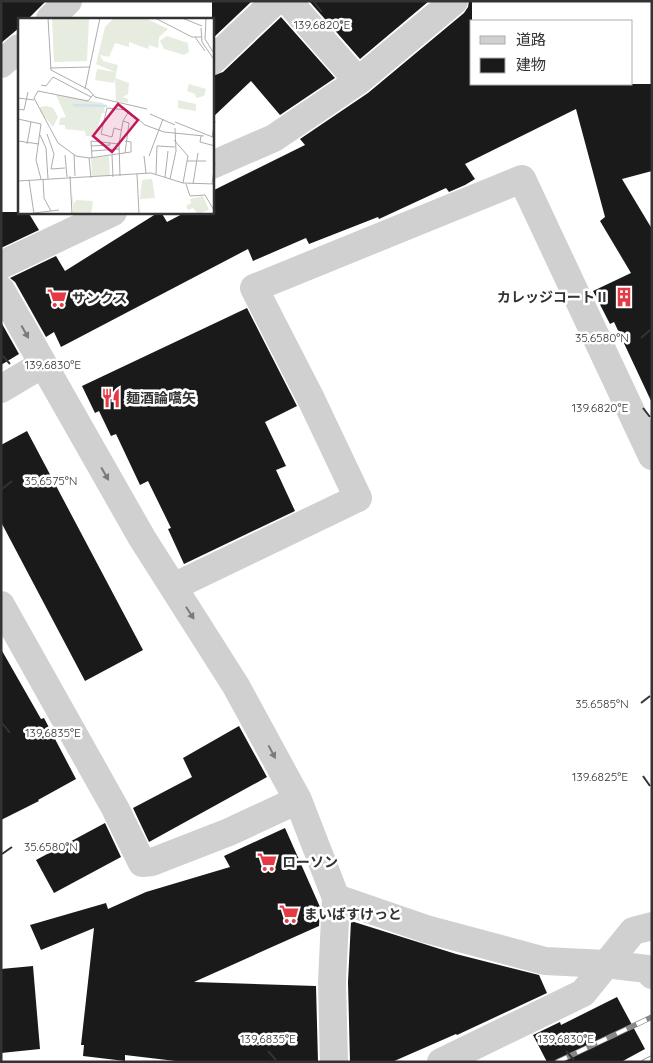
<svg xmlns="http://www.w3.org/2000/svg" width="653" height="1063" font-family="Quicksand,'Noto Sans JP',sans-serif">
<style>
.building{fill:#1a1a1a}
.lines{fill:none;stroke-linecap:round;stroke-linejoin:round}
.minor{stroke:#d0d0d0;stroke-width:28}
.rail-casing{stroke:#888;stroke-width:5.5}
.rail{stroke:#fff;stroke-width:4;stroke-dasharray:11;stroke-linecap:butt}
.oneway{fill:#7a7a7a}
.ticks{fill:none;stroke:#333;stroke-width:2}
.labels{text-anchor:middle;stroke-width:5;stroke-linejoin:round;paint-order:stroke}
.poi-label{font-size:14px;font-weight:bold;fill:#333;stroke:#fff;text-anchor:start}
.inset-river{fill:none;stroke:#cfe2ee;stroke-width:2.5}
.inset-road{fill:none;stroke:#adadad;stroke-width:1}
.view{fill:#c2185b;fill-opacity:0.15;stroke:#c2185b;stroke-width:2.5}
.inset-edge{fill:none;stroke:#333;stroke-width:2.5}
.ticks-label{font-size:12px;text-anchor:middle;fill:#333;stroke:#fff;stroke-width:5;stroke-linejoin:round;paint-order:stroke}
</style>
<rect width="100%" height="100%" fill="#fff"/>
<path class="building" d="M1,1H46L28,19H19V28L1,43Z
M212,1H252L212,39Z
M309,1H429L360,59Z
M469,1H472V84H652V171L622,179L652,229V403L614,322L610,324L593,291L631,273L600,221L605,217L576,109L465,164L475,179L465,185L449,192L446,188L379,219L378,217L309,244L306,238L253,261L248,249L61,347L54,332L46,337L15,282L10,278L56,256L65,271L159,212H161L167,222L186,212H212V191L305,145L300,139L368,93L464,13L468,7Z
M281,17L335,78L280,115L251,81L212,118V76L223,72Z
M1,212H28L39,230L1,248Z
M247,308L297,406L265,422L286,466L276,470L295,511L184,564L168,529L171,528L148,481L140,485L116,434L111,436L99,411L95,413L82,386Z
M1,322L19,354L1,365Z
M27,431L143,650L85,681L1,522V445Z
M1,649L41,719L44,718L76,779L38,800L39,801L1,820Z
M239,726L267,777L149,842L133,808L192,777L183,758Z
M105,823L121,857L54,893L36,860Z
M285,828L320,907L319,926L194,982L316,986L318,1062H184L125,1055V1061L83,1056L84,1045H81L94,928L41,950L30,925L106,903L108,909L146,892L230,867L224,856Z
M351,921L456,954L539,975L547,993L457,1035L456,1034L392,1062H350L348,982Z
M33,966L40,1049L1,1053V969Z
M617,997L645,1049L621,1062H547L533,1035L560,1022L561,1025Z"/>
<g class="lines">
<path class="minor" d="M288,1L358,81
M50,19L68,1
M212,61L275,1
M1,64L19,48
M212,165L274,138L358,81L454,1
M1,265L113,212
M1,290L142,538L236,686L298,800L336,898L332,982L334,1062
M1,389L43,364
M173,587L358,498L311,399L254,288L522,179L652,456
M1,605L115,808L142,863L152,862L229,832L298,800
M336,898L426,929L545,961L606,964L647,969L652,975
M441,1062L583,993L633,931L652,926"/>
<defs>
<path id="rail" d="M557,1062L652,1017
M644,1062L652,1058"/>
</defs>
<use href="#rail" class="rail-casing"/>
<use href="#rail" class="rail"/>
</g>
<defs><path id="oneway-solid" d="M-6-.8H1V-3.2L6.5 0L1 3.2V.8H-6Z" transform="scale(1.25)"/></defs>
<g class="oneway">
<use href="#oneway-solid" transform="translate(25 332) rotate(61)"/>
<use href="#oneway-solid" transform="translate(105 474) rotate(60)"/>
<use href="#oneway-solid" transform="translate(190 613) rotate(57)"/>
<use href="#oneway-solid" transform="translate(272 752) rotate(62)"/>
</g>
<path class="ticks" d="M314,2L322,12M641,338L650,330M2,355L10,364M643,408L650,417M2,489L12,481M641,703L650,696M2,723L10,733M643,776L650,786M2,854L12,847M268,1051L276,1060M566,1051L574,1060"/>
<defs>
<symbol id="building-bare" viewBox="-9 -9 18 18"><path d="M-4-6H4V6H1V3H-1V6H-4ZM-2.5-4.3h1.7v1.8h-1.7ZM.8-4.3h1.7v1.8H.8ZM-2.5-1h1.7V.8h-1.7ZM.8-1h1.7V.8H.8Z" fill="#e63946" stroke="#fff" stroke-width="2.5" paint-order="stroke"/></symbol>
<symbol id="supermarket-bare" viewBox="-9 -9 18 18"><path d="M-6-5.5h2.5l.6 2H6L4.5 2H-2.5L-4.4-4H-6ZM-1.5 3.2a1.3 1.3 0 1 0 .1 0ZM3 3.2a1.3 1.3 0 1 0 .1 0Z" fill="#e63946" stroke="#fff" stroke-width="2.5" paint-order="stroke"/></symbol>
<symbol id="restaurant-bare" viewBox="-9 -9 18 18"><path d="M-5-6h1v4h1v-4h1v4h1v-4h1v5L-1.5 .5V6h-2V.5L-5-1ZM5-6V6H3V1.5H1.5Q1.5-4 5-6Z" fill="#e63946" stroke="#fff" stroke-width="2.5" paint-order="stroke"/></symbol>
</defs>
<g fill-rule="evenodd">
<use href="#building-bare" x="610" y="283" width="28" height="28"/>
<use href="#supermarket-bare" x="43" y="284" width="28" height="28"/>
<use href="#restaurant-bare" x="97" y="384" width="28" height="28"/>
<use href="#supermarket-bare" x="253" y="848" width="28" height="28"/>
<use href="#supermarket-bare" x="275" y="900" width="28" height="28"/>
</g>
<g class="labels">
<g class="poi-label">
<text x="609" y="302" text-anchor="end">カレッジコートⅡ</text>
<text x="72" y="303">サンクス</text>
<text x="126" y="403">麺酒論嚆矢</text>
<text x="282" y="867">ローソン</text>
<text x="304" y="919">まいばすけっと</text>
</g>
</g>
<g transform="translate(18 18)">
<rect width="196" height="196" fill="#fff"/>
<path d="M34,0H71L69,43L36,44ZM96,0H127L150,11L141,19L140,30L131,27L130,31L111,24V29L97,25L91,39L82,37L85,43L100,47L96,65L77,62L79,51L97,54L78,46L87,9ZM149,18L170,25L171,34L166,37L146,31L142,23ZM97,60L111,65L110,76L105,79L110,81V85L98,83ZM171,66L188,71L186,78L178,80L177,76L169,73ZM38,77L85,85L87,95H84L79,112L74,118H68L67,113L47,111V107H41L42,100L48,99ZM160,82L178,86V93L160,90ZM29,88L35,90L40,99L35,109L22,93V89ZM91,138L92,158H74L73,140ZM134,161L137,180L122,181L124,162ZM54,176L56,186L58,182L75,183L73,196H55ZM185,178L191,192L180,196L175,190L170,192L168,188L173,185L172,181Z" fill="#e6ecdf"/>
<path class="inset-river" d="M55,87L89,88"/>
<path class="inset-road" d="M30,0L33,52L71,72L77,79L129,91M137,0L174,19H184M164,0L184,8M188,1L187,21L197,37M183,10L184,24L197,43M177,19L187,33M32,50L72,49M23,67L28,68L35,59L73,79M67,71L82,0M0,80L16,82M0,91L6,92L10,74M132,96L157,107M0,101L23,106L18,142L23,161M105,103L111,105L107,135M157,104L197,120M103,112L96,110L94,119L83,116L89,90L109,92L127,107L146,114L186,118M29,116L36,136L33,151L47,150M22,117L28,130L30,161M183,118L182,124L197,128M194,119L197,103M156,122L170,138L165,165M0,123L21,126M9,126L13,104M73,128L92,127L91,124M74,133L101,131M47,137L49,159M56,137L57,158M94,137L95,159M126,138L128,155M131,138L145,101M74,139L73,123L101,126M71,140L58,138L40,125L16,80L20,73L70,83L75,77M71,140L113,134V124L107,123M71,140L73,160M169,143H188M119,156L121,196M138,156L139,128L157,129M52,158L54,196M102,158L101,126L105,103L111,93M147,159L150,133M25,161L26,180L33,193M152,161L158,133L157,110M11,162L16,196M0,163L133,155L165,165L197,166M168,166L172,178L187,177L197,194M175,166L180,135M194,166L197,144M16,195L41,192"/>
<path class="view" d="M100,86L120,102L94,134L75,118Z"/>
<rect width="196" height="196" class="inset-edge"/>
</g>
<g class="ticks-label">
<text x="322" y="29">139.6820°E</text>
<text x="602" y="342">35.6580°N</text>
<text x="53" y="369">139.6830°E</text>
<text x="600" y="412">139.6820°E</text>
<text x="51" y="485">35.6575°N</text>
<text x="602" y="708">35.6585°N</text>
<text x="53" y="737">139.6835°E</text>
<text x="600" y="781">139.6825°E</text>
<text x="51" y="851">35.6580°N</text>
<text x="268" y="1043">139.6835°E</text>
<text x="566" y="1043">139.6830°E</text>
</g>
<rect width="653" height="1063" fill="none" stroke="#333333" stroke-width="5"/>
<rect x="470" y="20" width="162" height="65" fill="#ffffff" stroke="#adadad"/>
<rect x="480" y="36" width="25" height="8" fill="#d0d0d0" stroke="#adadad"/>
<text x="516" y="45" font-size="15" fill="#333333">道路</text>
<rect x="480" y="58" width="25" height="15" fill="#1a1a1a" stroke="#adadad"/>
<text x="516" y="70" font-size="15" fill="#333333">建物</text>
</svg>
